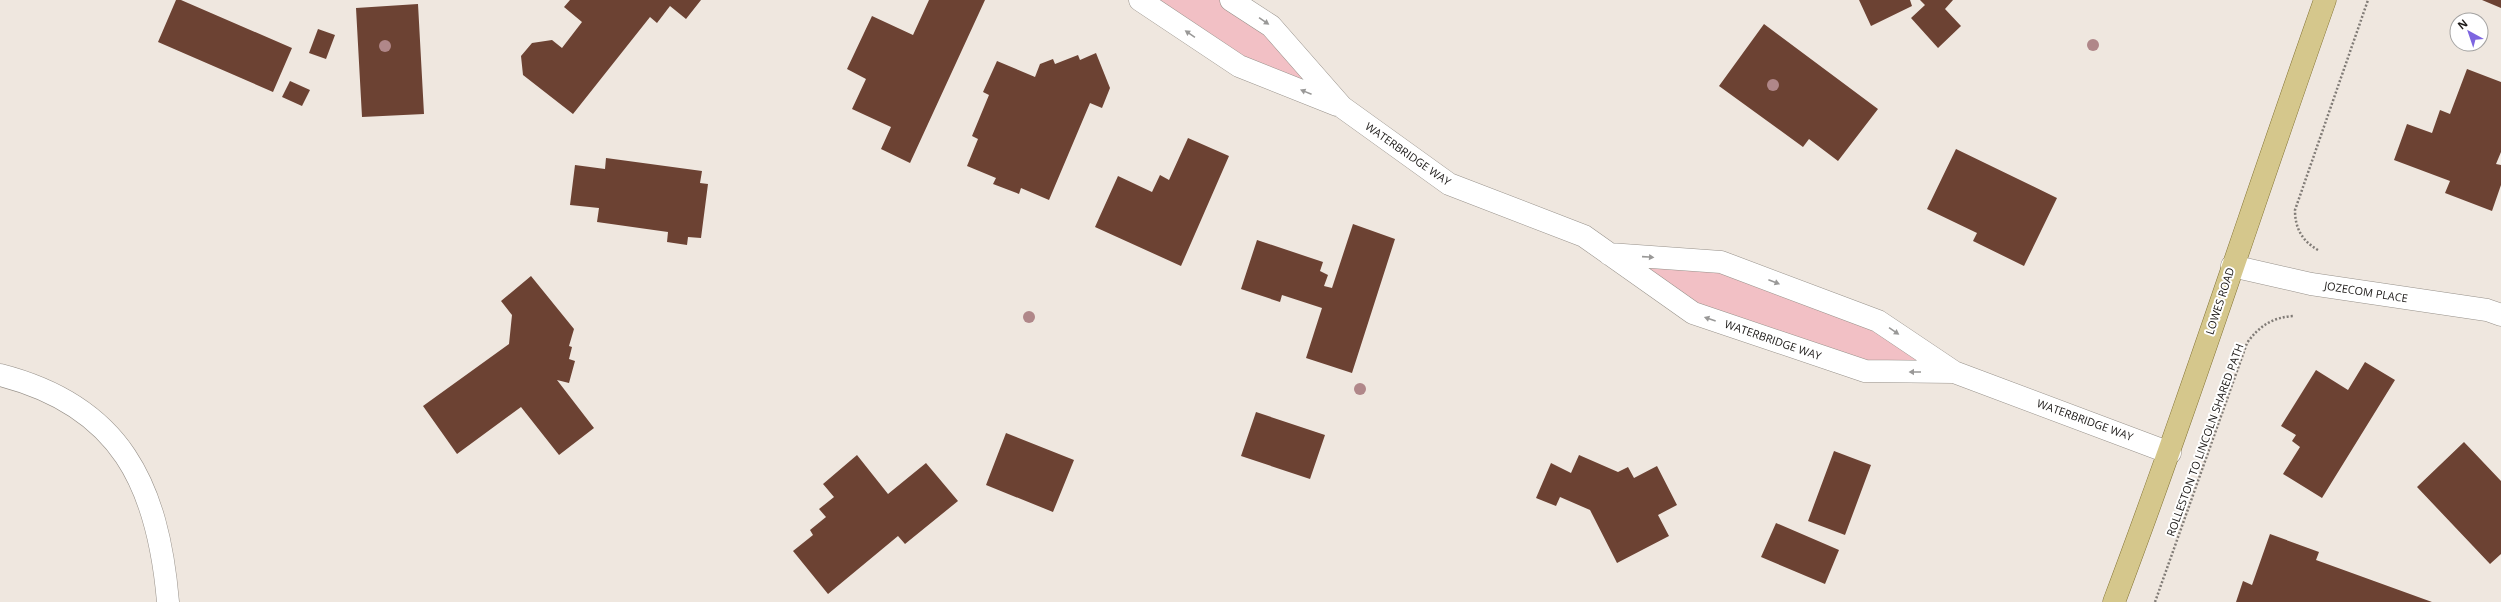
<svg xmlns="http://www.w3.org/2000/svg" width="2501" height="602" font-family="'Open Sans',sans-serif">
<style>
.green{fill:#f2c0c5}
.building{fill:#6c4233}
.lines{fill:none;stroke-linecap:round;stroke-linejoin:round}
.minor-casing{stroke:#97918a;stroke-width:23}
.major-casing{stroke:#827232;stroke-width:23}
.path{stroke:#807b76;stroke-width:2.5;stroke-dasharray:2 2;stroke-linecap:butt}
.minor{stroke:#fff;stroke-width:22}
.major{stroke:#d5c78c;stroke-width:22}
.tree{fill:#b08789}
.oneway{fill:#999897}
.labels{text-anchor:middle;stroke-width:4;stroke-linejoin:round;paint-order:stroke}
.street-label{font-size:11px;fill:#1c1917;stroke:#fff}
</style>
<rect width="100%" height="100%" fill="#efe7df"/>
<path class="green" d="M1140,0H1231L1345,109L1241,67Z
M1610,254L1722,262L1879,322L1956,372H1866L1694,313Z"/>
<path class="building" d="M176,0H181L292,48L273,92L158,42Z
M570,0H701L686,19L670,6L657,23L650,17L573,114L523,75L521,56L532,43L552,40L562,48L582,22L564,7Z
M929,0H985L910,163L881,149L891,127L852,109L866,79L847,69L872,16L913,35Z
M1859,0H1910L1912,6L1871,26Z
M1920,0H1953L1945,9L1961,26L1938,48L1911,18L1925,5Z
M2482,0H2501V8Z
M418,4L424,114L362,117L356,8Z
M1764,24L1878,109L1838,161L1809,139L1803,147L1719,86Z
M318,29L335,35L326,59L309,53Z
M1096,53L1110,88L1102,108L1090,103L1049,200L1021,188L1019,194L993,184L996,178L967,166L978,139L972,136L989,95L983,92L997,61L1035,77L1040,64L1053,59L1055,64L1078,55L1080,60Z
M2467,69L2501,82V152L2496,164L2501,165V185L2492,211L2445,193L2450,181L2394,160L2407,124L2432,133L2440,110L2450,114Z
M290,81L310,90L302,106L282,97Z
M1188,138L1229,156L1181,266L1095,227L1118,176L1152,192L1160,175L1169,180Z
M1956,149L2057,198L2024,266L1973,241L1977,233L1927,209Z
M606,158L702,171L700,183L708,184L701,238L688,237L687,245L667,242L668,232L597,222L599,208L570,205L575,165L605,169Z
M1353,224L1395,239L1352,373L1306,358L1322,308L1282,295L1280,302L1241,289L1257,240L1323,262L1320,271L1328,275L1324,286L1332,288Z
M531,276L574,329L569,346L572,347L569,359L575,361L569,383L557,380L594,428L559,455L521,407L457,454L423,406L509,344L512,315L501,301Z
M2365,362L2395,380L2322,498L2283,474L2300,447L2292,441L2296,435L2281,426L2316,370L2348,390Z
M1256,412L1325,435L1310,479L1241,456Z
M1006,433L1074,460L1053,512L986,485Z
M2464,442L2501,481V554L2490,564L2417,487Z
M1834,451L1871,465L1845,535L1808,521Z
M857,455L888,494L926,463L958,501L905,544L898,536L828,594L793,551L813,535L810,530L826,517L819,509L834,497L823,484Z
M1579,455L1618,472L1628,467L1634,478L1657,466L1677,505L1658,515L1669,536L1617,563L1590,510L1560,497L1556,506L1536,498L1551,463L1571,473Z
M1776,523L1839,550L1825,584L1761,557Z
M2270,534L2319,552L2316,560L2432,602H2236L2243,581L2252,585Z"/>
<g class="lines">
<defs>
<path id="minor" d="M1140,0L1239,66L1337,105
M1231,0L1271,26L1342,107L1449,184L1584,236L1693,313L1865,371L1954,372
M1609,254L1721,262L1878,321L1954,372L2170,453
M2232,266L2311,284L2487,310L2501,315
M0,375C121,406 158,485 168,602"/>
<path id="major" d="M2114,602C2189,403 2254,201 2325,0"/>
</defs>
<use href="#minor" class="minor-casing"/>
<use href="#major" class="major-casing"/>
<path class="path" d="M2318,250C2302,241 2295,228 2295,210L2368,0
M2155,602L2247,343C2259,326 2273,317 2294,316"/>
<use href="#minor" class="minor"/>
<use href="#major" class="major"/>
</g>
<g class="tree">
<circle cx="2093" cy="45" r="6"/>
<circle cx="385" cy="46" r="6"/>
<circle cx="1773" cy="85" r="6"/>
<circle cx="1029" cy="317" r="6"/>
<circle cx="1360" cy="389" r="6"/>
</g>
<defs><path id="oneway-solid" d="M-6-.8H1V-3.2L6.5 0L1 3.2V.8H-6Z"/></defs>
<g class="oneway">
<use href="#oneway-solid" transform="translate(1264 21) rotate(34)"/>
<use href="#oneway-solid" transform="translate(1190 34) rotate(-146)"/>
<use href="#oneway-solid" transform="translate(1306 92) rotate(-158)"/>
<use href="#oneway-solid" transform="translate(1648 257) rotate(4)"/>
<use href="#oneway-solid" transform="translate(1774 282) rotate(21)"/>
<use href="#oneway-solid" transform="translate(1710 319) rotate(-161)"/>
<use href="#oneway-solid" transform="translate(1894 331) rotate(34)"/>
<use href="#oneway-solid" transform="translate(1915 372) rotate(-180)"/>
</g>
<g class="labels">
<g class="street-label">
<text transform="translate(1408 154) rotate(35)" y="4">WATERBRIDGE WAY</text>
<text transform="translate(2366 292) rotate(9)" y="4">JOZECOM PLACE</text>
<text transform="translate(2220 301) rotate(-72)" y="4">LOWES ROAD</text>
<text transform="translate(1773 340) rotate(19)" y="4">WATERBRIDGE WAY</text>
<text transform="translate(2085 420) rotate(20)" y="4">WATERBRIDGE WAY</text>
<text transform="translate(2205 440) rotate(-70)" y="4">ROLLESTON TO LINCOLN SHARED PATH</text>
</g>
</g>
<g transform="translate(2469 32) rotate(320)"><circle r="19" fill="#ffffff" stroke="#a4a3a2"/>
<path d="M0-3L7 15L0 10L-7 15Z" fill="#7d65e0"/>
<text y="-6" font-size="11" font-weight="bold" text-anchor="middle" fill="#1c1917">N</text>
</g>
</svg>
